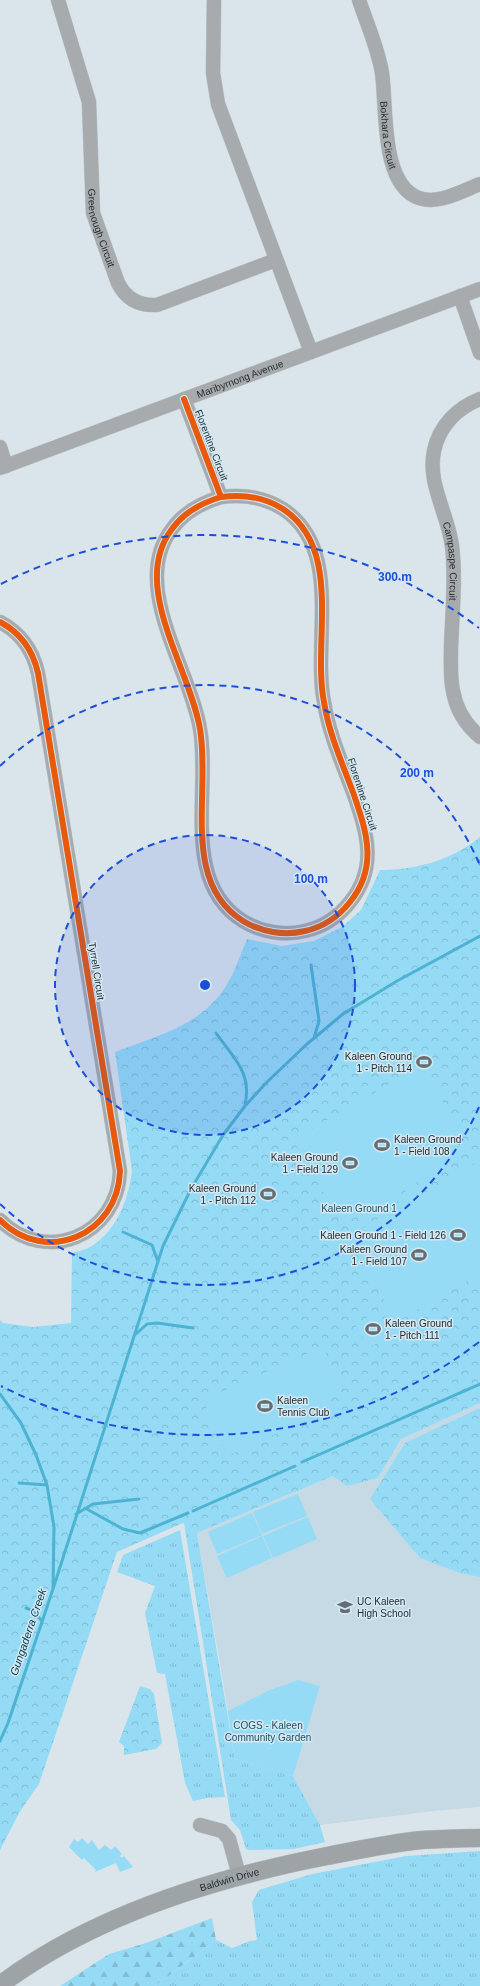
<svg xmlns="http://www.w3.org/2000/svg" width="480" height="1986" font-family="Arial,sans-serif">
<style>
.built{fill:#c5dae4}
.grass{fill:url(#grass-tufts)}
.forest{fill:url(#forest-firs)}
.park{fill:url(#park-crowns)}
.garden{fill:#96dbf5}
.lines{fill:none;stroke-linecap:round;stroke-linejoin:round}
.stream{stroke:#4db3d2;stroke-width:3}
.minor-casing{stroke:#bbc3c8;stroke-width:15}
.major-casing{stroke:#bbc3c8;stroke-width:19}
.minor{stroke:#a7abad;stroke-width:14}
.major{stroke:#9ea4a6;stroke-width:18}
.cycleway-casing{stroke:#d3e8f2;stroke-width:8}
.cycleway{stroke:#e8590c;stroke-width:6}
.ring{fill:none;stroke:#1d4ed8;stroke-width:2;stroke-dasharray:7 5}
.labels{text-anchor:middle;stroke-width:3;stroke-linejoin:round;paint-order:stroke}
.street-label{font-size:10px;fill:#262e31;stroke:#d3e8f2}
.poi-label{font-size:10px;fill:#262e31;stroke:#d3e8f2;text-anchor:end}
.park-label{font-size:10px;fill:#205164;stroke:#d3e8f2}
.water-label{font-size:11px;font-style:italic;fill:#02394b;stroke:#d3e8f2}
.centre{fill:#1d4ed8;stroke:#d3e8f2;stroke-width:2}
.ring-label{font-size:12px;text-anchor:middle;font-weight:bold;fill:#1d4ed8;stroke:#d3e8f2;stroke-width:3;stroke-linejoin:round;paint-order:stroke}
</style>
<defs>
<pattern id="grass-tufts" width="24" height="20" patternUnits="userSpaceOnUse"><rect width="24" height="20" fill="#96dbf5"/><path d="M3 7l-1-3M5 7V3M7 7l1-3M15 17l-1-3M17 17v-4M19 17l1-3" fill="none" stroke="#81bcd2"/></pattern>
<pattern id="forest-firs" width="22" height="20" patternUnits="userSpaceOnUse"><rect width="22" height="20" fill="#96dbf5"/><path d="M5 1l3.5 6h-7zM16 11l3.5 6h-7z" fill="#81bcd2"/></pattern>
<pattern id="park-crowns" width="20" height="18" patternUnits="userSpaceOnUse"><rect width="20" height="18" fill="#96dbf5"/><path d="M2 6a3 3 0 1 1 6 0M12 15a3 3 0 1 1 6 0" fill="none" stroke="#81bcd2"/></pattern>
</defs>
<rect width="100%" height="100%" fill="#dae5eb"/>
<path class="built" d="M480,1403V1807L434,1811L320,1825L293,1776L235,1759L221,1669L197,1533L333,1476L378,1478L401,1439Z"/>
<path class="grass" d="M184,1523L197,1533L235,1759L293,1776L320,1825L325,1842L294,1849L249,1850L246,1849L240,1830L231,1820Z
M180,1530L225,1797L207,1798L193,1801L185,1783L165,1674L157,1673L145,1613L155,1586L117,1572L123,1555Z
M480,1851V1986H155L216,1940L232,1948L250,1941L257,1940L252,1902L259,1890L312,1874L406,1856Z"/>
<path class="forest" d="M212,1918L216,1940L155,1986H60L109,1954L146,1943Z"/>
<path class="park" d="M480,837V1403L401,1439L378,1478L347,1486L333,1476L197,1533L183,1523L117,1552L39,1784L19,1813L0,1850V1320L3,1323L33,1327L71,1323L72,1253C78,1251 85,1250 90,1247C117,1231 128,1200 132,1171L115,1052C156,1036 201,1026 226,986C235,972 240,955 247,939L282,946L314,941L342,927L361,910L380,870C416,870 452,860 480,837Z
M480,1408V1577L460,1573L420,1558L370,1499L405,1443Z
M140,1686L150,1689L154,1694L162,1743L156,1749L124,1755V1746L119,1742Z"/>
<path class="garden" d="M428,1050L436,1063L425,1071L471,1151L342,1225L293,1140L416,1069L411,1060Z
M480,1161V1274L396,1322L348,1236Z
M271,1183L278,1196L264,1204L257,1191Z
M415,1186L417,1190L368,1218L366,1215Z
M377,1311L392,1333L369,1348L355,1325Z
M323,1347L341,1387L321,1396L327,1411L227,1456L203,1400Z
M298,1494L307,1516L262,1534L253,1512Z
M252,1513L262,1535L217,1554L208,1532Z
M308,1517L317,1539L273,1558L263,1536Z
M262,1536L272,1558L227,1578L217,1556Z
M298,1680L320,1686L293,1776L235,1759L228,1711L270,1690Z
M82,1838L88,1844L92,1840L99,1850L105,1845L111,1850L115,1846L122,1854L120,1856L122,1858L124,1856L133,1867L120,1872L116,1863L95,1872L96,1870L84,1858L82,1860L69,1847L74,1839L78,1842Z"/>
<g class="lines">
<path class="stream" d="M478,860L480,864
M311,965L319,1021L314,1038
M216,1033C234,1059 252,1072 245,1105
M123,1232L152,1245L158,1262
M136,1334L147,1324L157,1323L193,1328
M0,1394L21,1423L36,1455L47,1485L54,1527L53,1589L8,1723L0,1741
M302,1462L480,1384
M19,1483L47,1485
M85,1508L123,1529L140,1533L188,1513
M193,1511L295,1466
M76,1514L93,1504L139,1499
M53,1589L163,1246L191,1189L223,1135L245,1106L267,1082L307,1044L343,1014L397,981L480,936
M26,1608L33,1611L42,1621"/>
<defs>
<g id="minor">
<path id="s1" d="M58,0L89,102L93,213L118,283C126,299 139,306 157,305L276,260"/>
<path d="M214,0L213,73L218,104L311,352"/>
<path id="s2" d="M359,0C367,24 378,48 382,73C387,106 380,185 419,198C438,205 462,191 480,184"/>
<path d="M460,296L480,353"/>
<path d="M184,399L221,497C243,494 264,497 283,509C344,549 312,642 324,702C329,734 343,765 354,795C367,833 378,867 350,902C339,916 323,927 305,931C284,936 261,932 243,921C180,882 211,791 200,729C190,668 129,585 172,529C184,512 201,503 221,497"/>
<path id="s3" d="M480,399C457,408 439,426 434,451C427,483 448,514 452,546C456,579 452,615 451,649C451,663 450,677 453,691C456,709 466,725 480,737"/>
<path d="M0,447L6,466"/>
<path id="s4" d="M0,468L480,289"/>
<path d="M0,622C21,633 33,651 38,673L120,1171C118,1235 46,1266 0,1220"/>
<path d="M200,1825L222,1831L229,1839L239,1875"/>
</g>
<g id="major">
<path id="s5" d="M0,1985C93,1915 214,1878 327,1856C358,1850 391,1843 422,1840C442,1839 461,1838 480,1838"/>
</g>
</defs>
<use href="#minor" class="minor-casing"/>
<use href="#major" class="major-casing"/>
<use href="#minor" class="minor"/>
<use href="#major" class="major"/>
<defs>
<path id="cycleway" d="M184,399L221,497C243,494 264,497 283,509C344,549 312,642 324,702C329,734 343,765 354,795C367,833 378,867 350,902C339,916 323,927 305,931C284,936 261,932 243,921C180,882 211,791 200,729C190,668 129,585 172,529C184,512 201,503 221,497
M0,622C21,633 33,651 38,673L120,1171C118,1235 46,1266 0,1220"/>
</defs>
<use href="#cycleway" class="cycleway-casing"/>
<use href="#cycleway" class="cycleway"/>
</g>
<circle cx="205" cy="985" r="150" fill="#1d4ed8" fill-opacity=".12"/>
<g class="ring">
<circle cx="205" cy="985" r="150"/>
<path d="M479 1107A300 300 0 0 1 0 1204M0 766A300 300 0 0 1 479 863"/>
<path d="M479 1342A450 450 0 0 1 1 1386M1 584A450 450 0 0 1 479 628"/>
</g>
<defs>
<symbol id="stadium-bare" viewBox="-9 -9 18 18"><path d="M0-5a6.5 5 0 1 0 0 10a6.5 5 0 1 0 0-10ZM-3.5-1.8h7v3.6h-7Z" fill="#656e72" stroke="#d3e8f2" stroke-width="2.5" paint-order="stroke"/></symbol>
<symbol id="school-bare" viewBox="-9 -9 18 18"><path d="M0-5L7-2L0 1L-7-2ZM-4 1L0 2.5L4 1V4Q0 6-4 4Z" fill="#656e72" stroke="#d3e8f2" stroke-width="2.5" paint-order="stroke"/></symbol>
</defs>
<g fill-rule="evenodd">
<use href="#stadium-bare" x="413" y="1051" width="22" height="22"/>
<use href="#stadium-bare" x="371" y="1134" width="22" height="22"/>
<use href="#stadium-bare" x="339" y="1152" width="22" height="22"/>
<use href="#stadium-bare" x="257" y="1183" width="22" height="22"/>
<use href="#stadium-bare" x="447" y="1224" width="22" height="22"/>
<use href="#stadium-bare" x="408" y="1244" width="22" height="22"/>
<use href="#stadium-bare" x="362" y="1318" width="22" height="22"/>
<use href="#stadium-bare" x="254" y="1395" width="22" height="22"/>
<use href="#school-bare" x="334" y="1596" width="22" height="22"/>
</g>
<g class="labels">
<g class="street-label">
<text dy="4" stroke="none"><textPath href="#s2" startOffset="139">Bokhara Circuit</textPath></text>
<text dy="4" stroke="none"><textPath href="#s1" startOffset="234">Greenough Circuit</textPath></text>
<text dy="4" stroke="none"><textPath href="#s4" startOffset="256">Maribyrnong Avenue</textPath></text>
<text transform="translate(212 445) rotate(69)" y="4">Florentine Circuit</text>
<text dy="4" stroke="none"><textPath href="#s3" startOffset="185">Campaspe Circuit</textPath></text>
<text transform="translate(363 794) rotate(72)" y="4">Florentine Circuit</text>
<text transform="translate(97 971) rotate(81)" y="4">Tyrrell Circuit</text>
<text dy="4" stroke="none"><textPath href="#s5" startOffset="254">Baldwin Drive</textPath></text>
</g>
<g class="poi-label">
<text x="412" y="1060">Kaleen Ground<tspan x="412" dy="12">1 - Pitch 114</tspan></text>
<text x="394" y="1143" text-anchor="start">Kaleen Ground<tspan x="394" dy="12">1 - Field 108</tspan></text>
<text x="338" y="1161">Kaleen Ground<tspan x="338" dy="12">1 - Field 129</tspan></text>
<text x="256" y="1192">Kaleen Ground<tspan x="256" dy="12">1 - Pitch 112</tspan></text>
<text x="446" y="1239">Kaleen Ground 1 - Field 126</text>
<text x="407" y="1253">Kaleen Ground<tspan x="407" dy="12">1 - Field 107</tspan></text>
<text x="385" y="1327" text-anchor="start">Kaleen Ground<tspan x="385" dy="12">1 - Pitch 111</tspan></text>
<text x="277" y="1404" text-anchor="start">Kaleen<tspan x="277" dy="12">Tennis Club</tspan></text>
<text x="357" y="1605" text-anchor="start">UC Kaleen<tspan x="357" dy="12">High School</tspan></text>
</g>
<g class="park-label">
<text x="359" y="1212">Kaleen Ground 1</text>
<text x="268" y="1729">COGS - Kaleen<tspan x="268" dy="12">Community Garden</tspan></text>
</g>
<g class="water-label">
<text transform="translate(28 1632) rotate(-71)" y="4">Gungaderra Creek</text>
</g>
</g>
<circle cx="205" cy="985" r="6" class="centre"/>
<g class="ring-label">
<text x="395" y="581">300 m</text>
<text x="417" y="777">200 m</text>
<text x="311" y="883">100 m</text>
</g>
</svg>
